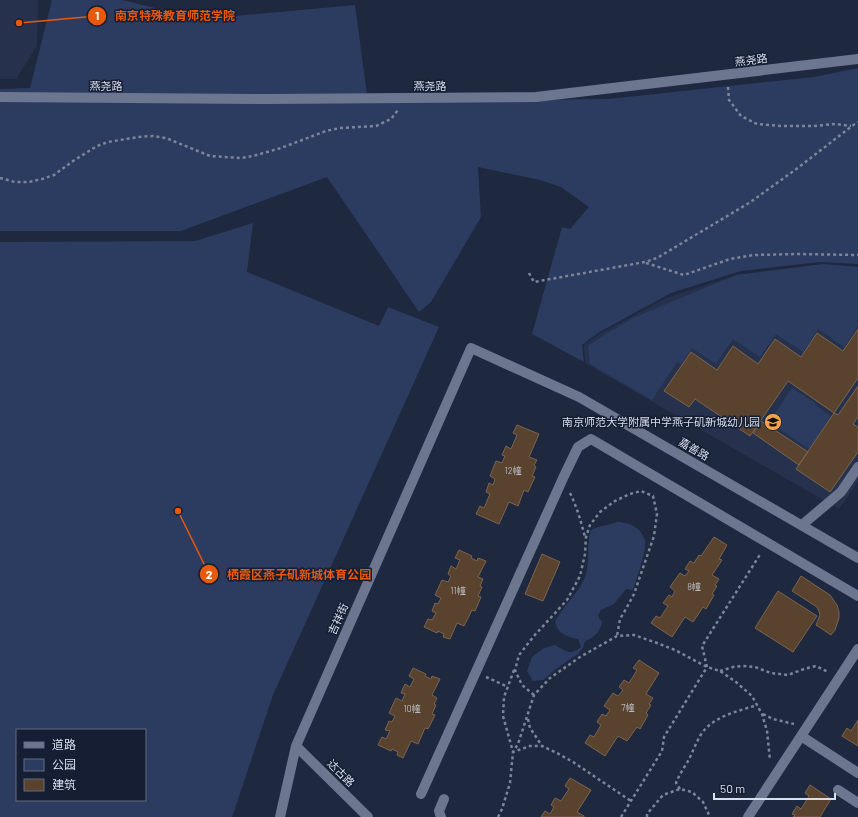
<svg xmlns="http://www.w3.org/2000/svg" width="858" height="817" font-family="Barlow,'Noto Sans SC',sans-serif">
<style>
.built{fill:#26324d}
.green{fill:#2c3b60;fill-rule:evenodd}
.building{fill:#59432e;stroke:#7b644e}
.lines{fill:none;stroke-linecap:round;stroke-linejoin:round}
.path{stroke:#7d8698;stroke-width:2.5;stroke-dasharray:3 3;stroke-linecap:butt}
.minor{stroke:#6c778f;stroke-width:10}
.labels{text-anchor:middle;stroke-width:3;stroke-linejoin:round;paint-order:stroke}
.number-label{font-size:9px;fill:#b8b8be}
.street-label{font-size:11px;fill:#d8dfee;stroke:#151e33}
.poi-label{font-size:11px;fill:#d8dfee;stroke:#151e33;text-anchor:end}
.leader{fill:none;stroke:#e8590c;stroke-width:1.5}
.callout-dot{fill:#e8590c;stroke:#151e33;stroke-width:1.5}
.mark-label{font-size:12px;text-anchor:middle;font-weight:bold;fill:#fff}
.callout-label{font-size:12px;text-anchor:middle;font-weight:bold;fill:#e8590c;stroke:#151e33;stroke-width:3;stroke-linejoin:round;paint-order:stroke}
</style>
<rect width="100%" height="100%" fill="#1e283e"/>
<path class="built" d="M0,0H38L37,46L16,79H0Z
M823,264L858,267V482L839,509L585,363L584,345L601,333L664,299L736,275Z"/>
<path class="green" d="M52,0H122L201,19L355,5L368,102L608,99L814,77L858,68V264L820,262L741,271L671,293L598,333L582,345L584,362L532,334L562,227L570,229L589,207L561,187L540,180L478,167L481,217L431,302L419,312L327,177L181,231H0V89L30,88Z
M253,223L247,272L379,326L388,307L439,327L273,695L232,817H0V242L195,241ZM17,730H145V800H17Z
M823,264L858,267V326L844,347L818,329L803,352L776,334L760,357L733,339L716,364L692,348L681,364L677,362L652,400L590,364L588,346L601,337L633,318L736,275Z
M792,388L815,403V405L831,416L809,449L769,422Z
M617,522C629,522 642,528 645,541C647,549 636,581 633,590L626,589L614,604L601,610L598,615L599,618L602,622C600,631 595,638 585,641L583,648L578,654L556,669L543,680L533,681L527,671L532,657L544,648L555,645C566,651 570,656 581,647L578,639C566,636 559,635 555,622C563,605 580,593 586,574C590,560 586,545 591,530C600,525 607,526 617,522Z"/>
<path class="building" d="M858,329V378L834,413L788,381L750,436L695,399L689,407L664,391L691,352L717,370L733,346L758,364L775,339L801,357L817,333L843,351Z
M858,386V417L853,424L858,427V452L830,492L796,469L834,413L838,415Z
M761,421L808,452L799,465L753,433Z
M517,425L539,434L529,457L537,460L534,465L536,467L532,476L535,477L528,492L524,490L518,506L509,502L499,524L476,514L480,506L484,508L490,494L486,492L489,483L493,485L495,479L490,476L496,461L502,463L505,456L502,455L506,446L511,449L517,435L513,433Z
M714,537L727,545L719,559L722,560L712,575L719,579L715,585L717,586L712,594L714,595L706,609L703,607L693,622L685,617L672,637L651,623L656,616L660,618L668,606L663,603L669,595L672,597L675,591L670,587L680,573L685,576L689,571L685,569L690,561L694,563L699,555L701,556Z
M459,550L472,556L471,558L477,561L478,558L486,561L478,577L483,579L480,586L482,587L478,596L481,597L475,611L472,610L464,626L457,623L450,639L443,637L444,634L438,631L437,633L424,627L428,619L432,620L436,613L432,611L435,603L438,604L441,598L435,595L442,580L448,582L451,576L448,574L451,566L456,569L460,560L455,558Z
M542,554L560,562L543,601L525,594Z
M801,576L830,595L837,605L839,612V618L835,630L831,635L816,625L820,615L819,611L817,607L792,591Z
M778,591L817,616L793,652L755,628Z
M639,660L659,673L646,694L653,698L649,704L651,705L646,713L648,715L640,729L637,727L627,741L618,736L605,756L585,743L590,735L594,737L601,725L597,722L602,714L606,716L610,710L604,706L613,693L618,696L623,690L619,687L624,680L629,683L637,670L633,668Z
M413,668L426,674L425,676L431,679L432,676L440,679L432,695L437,698L434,704L436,705L432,714L435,715L428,729L425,728L418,744L411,741L403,758L397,755L398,752L392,749L391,751L378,745L382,737L386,739L390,731L385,730L389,721L392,722L395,716L389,713L396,698L402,701L405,694L401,693L405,684L410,687L414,679L409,676Z
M858,720V746L842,736L847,728L851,731Z
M570,778L591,790L577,812L584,816V817H541L545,811L550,814L554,807L551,805L555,798L561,801L569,789L565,786Z
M810,785L831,799L820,817H793L795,815L792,814L797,806L801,809L809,796L805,793Z"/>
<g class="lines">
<path class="path" d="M728,87L729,100L741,116L757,124L781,126H814L835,124L851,126
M0,178L15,182H29L42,179L54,175L73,161L97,146L108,142L138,137L153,136L166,138L210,156L241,158L253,156L281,148L326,131L340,128L376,126L391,119L398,110
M646,263L684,275L730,259L754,255L798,254L858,255
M529,273L534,282L645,262L657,258L749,203L799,167L852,126L858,122
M570,493C577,507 581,522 585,537
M514,670L504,697L503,716L513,752L530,746H542L555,752L573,762L631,801
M720,671L733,667L743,666L755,667L771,673L788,675L804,669L816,666L828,672
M486,677L508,687
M534,695L522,685L515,670L519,655L534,636L567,600L580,576L585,554L586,537L590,525L600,512L615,501L630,494L641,491L653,496L657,514L654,536L634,594L626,609L620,619L617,636
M763,714L773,719L794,724
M528,719L530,728L542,746
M680,789L676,783C679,775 684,768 688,761C693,752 696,742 702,733C714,716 739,711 757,705
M498,817L502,809L510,783L513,752L518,744L534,695L550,678L580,657L617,636L634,635L657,643L675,650L707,667L720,671L736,682L752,696L762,714L767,731L770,760
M621,817L662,751L664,737L707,667L702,646L761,553
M647,817V814L663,795L680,789L692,792L703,802L710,817"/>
<path class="minor" d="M0,97L269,99L536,97L858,59
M802,525L841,492L858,467
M801,736L858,773
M296,746L368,817
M838,790L858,803
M421,794L564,476L578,447L591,439L858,596
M280,817L296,746L471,348L579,397L858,558
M441,817L439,811L444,799
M748,817L858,649"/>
</g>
<defs>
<symbol id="school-disc" viewBox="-11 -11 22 22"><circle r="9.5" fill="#f6a248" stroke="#151e33"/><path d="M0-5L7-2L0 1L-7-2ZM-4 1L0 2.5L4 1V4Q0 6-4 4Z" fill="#111"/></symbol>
</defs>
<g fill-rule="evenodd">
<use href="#school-disc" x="763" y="412" width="20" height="20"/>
</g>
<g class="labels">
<g class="number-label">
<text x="513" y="474">12幢</text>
<text x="694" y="590">8幢</text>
<text x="458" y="594">11幢</text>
<text x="628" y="711">7幢</text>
<text x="412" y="712">10幢</text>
</g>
<g class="street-label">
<text transform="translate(751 60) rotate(-7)" y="4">燕尧路</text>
<text x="106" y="90">燕尧路</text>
<text x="430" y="90">燕尧路</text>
<text transform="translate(694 449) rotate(30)" y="4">嘉善路</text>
<text transform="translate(338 619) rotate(-66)" y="4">吉祥街</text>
<text transform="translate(341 773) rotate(45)" y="4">达古路</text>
</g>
<g class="poi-label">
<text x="760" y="426">南京师范大学附属中学燕子矶新城幼儿园</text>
</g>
</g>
<path class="leader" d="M19 23L97 16M178 511L209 574"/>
<g class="callout-dot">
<circle cx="19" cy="23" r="4"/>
<circle cx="178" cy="511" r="4"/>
<circle cx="97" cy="16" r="10"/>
<circle cx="209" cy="574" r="10"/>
</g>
<g class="mark-label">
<text x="97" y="20">1</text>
<text x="209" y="579">2</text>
</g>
<g class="callout-label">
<text x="175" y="20">南京特殊教育师范学院</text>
<text x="299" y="579">栖霞区燕子矶新城体育公园</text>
</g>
<rect x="16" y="729" width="130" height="72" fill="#151e33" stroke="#636b7e"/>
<rect x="24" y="742" width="20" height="6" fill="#6c778f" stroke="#636b7e"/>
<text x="52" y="749" font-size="12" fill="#d8dfee">道路</text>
<rect x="24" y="759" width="20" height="12" fill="#2c3b60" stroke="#636b7e"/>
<text x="52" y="769" font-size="12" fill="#d8dfee">公园</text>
<rect x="24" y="779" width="20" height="12" fill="#59432e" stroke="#636b7e"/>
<text x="52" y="789" font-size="12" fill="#d8dfee">建筑</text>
<path d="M714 793v6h121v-6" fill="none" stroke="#d8dfee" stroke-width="2"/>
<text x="720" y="793" font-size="12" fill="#d8dfee" stroke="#151e33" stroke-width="3" paint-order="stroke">50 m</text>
</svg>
